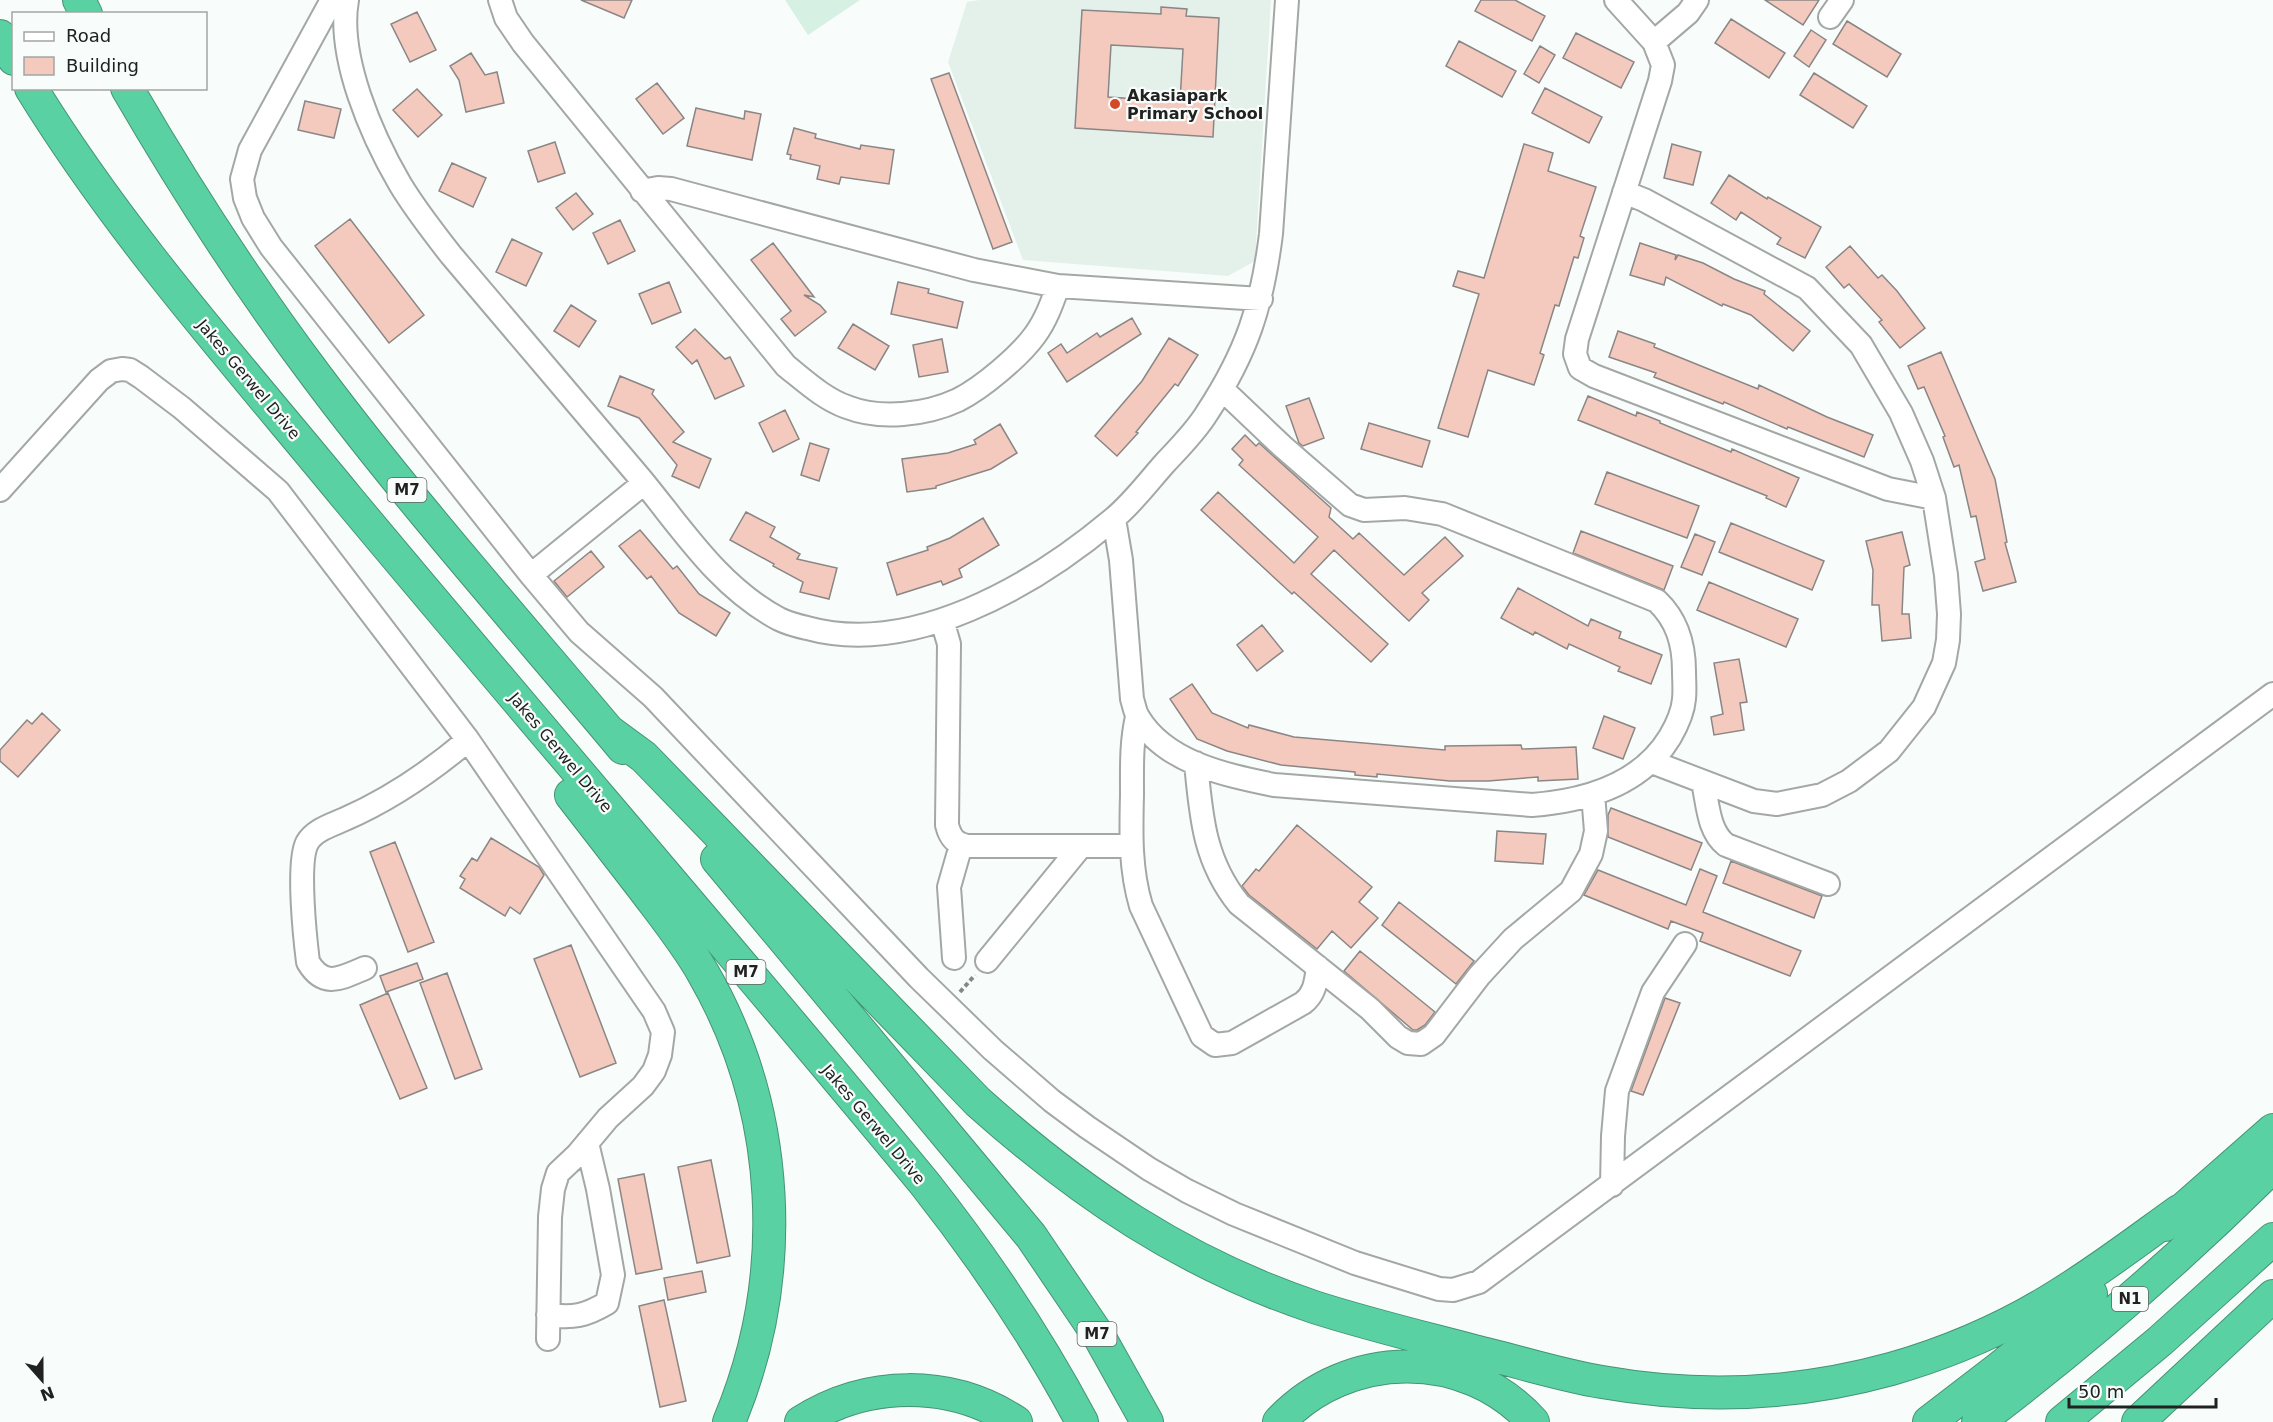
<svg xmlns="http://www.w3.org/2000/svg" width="2273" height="1422" font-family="'DejaVu Sans',sans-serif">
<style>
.built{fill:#e4f1eb}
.green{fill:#d6f0e4}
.building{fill:#f4cabf;stroke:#8a8685;stroke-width:1.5;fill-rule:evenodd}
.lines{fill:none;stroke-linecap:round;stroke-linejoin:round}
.minor-casing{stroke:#a3a8a5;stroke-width:26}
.highway-casing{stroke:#459375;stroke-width:34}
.path{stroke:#858887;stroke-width:4;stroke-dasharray:4.5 3;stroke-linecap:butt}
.minor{stroke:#fff;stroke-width:22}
.highway{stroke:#59d1a3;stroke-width:32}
.poi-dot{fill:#d44a28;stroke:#f8fdfb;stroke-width:2}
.labels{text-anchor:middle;stroke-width:4.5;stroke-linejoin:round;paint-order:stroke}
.shield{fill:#f8fdfb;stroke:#616362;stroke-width:1.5}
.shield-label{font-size:15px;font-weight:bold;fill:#202120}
.poi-label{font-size:16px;font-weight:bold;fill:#202120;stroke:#f8fdfb;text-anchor:start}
.street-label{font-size:16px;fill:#202120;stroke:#f8fdfb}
</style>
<rect width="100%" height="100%" fill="#f8fdfb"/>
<path class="built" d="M979,0H1271L1255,261L1228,276L1023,260L948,62L967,2Z"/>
<path class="green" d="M785,0H860L808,35Z"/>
<path class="building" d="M581,0H632L624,18Z
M1481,0H1515L1545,16L1532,41L1475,11Z
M1765,0H1819L1803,25Z
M1161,7L1187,9L1186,16L1219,18L1213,137L1075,128L1082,10L1161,14ZM1111,45L1183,49L1180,102L1108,97Z
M417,12L436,50L410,62L391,24Z
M1731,19L1785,53L1769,78L1715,43Z
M1847,21L1901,54L1887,77L1833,44Z
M1811,30L1826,40L1809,67L1794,56Z
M1576,33L1634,62L1621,88L1563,58Z
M1459,41L1516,71L1502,97L1446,66Z
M1540,46L1555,55L1539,83L1524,74Z
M471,53L485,75L497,72L504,103L466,112L459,80L450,66Z
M949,73L1012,242L993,249L931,79Z
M1814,73L1867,106L1853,128L1800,95Z
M657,83L684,118L663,134L636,99Z
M1545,88L1602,117L1589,143L1532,113Z
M417,89L442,115L418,137L393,110Z
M305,101L341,109L334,138L298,130Z
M696,108L744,119L745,111L761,114L752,160L687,146Z
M794,128L816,134L815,138L860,149L861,145L894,150L889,184L841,177L839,184L817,179L820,166L790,159L791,155L787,154Z
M555,142L565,173L538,182L528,151Z
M1524,144L1553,153L1548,171L1596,187L1580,236L1584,238L1578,258L1574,257L1559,306L1555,305L1540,353L1544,355L1534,385L1488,370L1468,437L1438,428L1479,294L1453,286L1458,271L1484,278Z
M1672,144L1701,152L1693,185L1664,178Z
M452,163L486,178L473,207L439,191Z
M1729,175L1767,199L1768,197L1821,227L1805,258L1777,244L1781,238L1741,212L1736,220L1711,203Z
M576,193L593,214L573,230L556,208Z
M350,219L424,315L389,343L315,246Z
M620,220L635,251L608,264L593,233Z
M512,239L542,253L526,286L496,272Z
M773,243L814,297L804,295L820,305L826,312L795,336L781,319L791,311L751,260Z
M1640,243L1676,255L1675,260L1678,255L1703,263L1734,279L1765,291L1764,294L1810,331L1793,351L1751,315L1723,304L1722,306L1666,277L1664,285L1630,275Z
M1850,246L1878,278L1882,275L1897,291L1925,328L1900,348L1879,322L1882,320L1849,284L1844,288L1826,267Z
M669,282L681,312L652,324L639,294Z
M898,282L929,289L928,293L963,302L957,328L891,314Z
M571,305L596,321L579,347L554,331Z
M1132,318L1141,334L1067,382L1048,353L1061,344L1067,353L1097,333L1100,337Z
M853,324L889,346L875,370L838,348Z
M695,329L725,359L730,357L744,386L715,399L697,360L692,364L676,347Z
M1618,331L1655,344L1654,347L1758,389L1759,385L1827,417L1873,435L1864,457L1788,427L1787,429L1724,402L1723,404L1654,377L1656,373L1609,357Z
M1169,338L1198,355L1178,386L1175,384L1136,432L1138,433L1117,456L1095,436L1142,381Z
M942,339L948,372L919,377L913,345Z
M1941,352L1995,479L2007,542L2005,543L2016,582L1983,591L1975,562L1985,559L1976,516L1971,517L1959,465L1954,467L1943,437L1945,436L1924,387L1918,389L1908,366Z
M620,376L654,390L652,394L684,432L673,442L711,459L699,488L672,476L677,465L639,418L608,406Z
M1588,396L1636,416L1637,412L1660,421V423L1731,452L1732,449L1799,478L1786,507L1766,498L1767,496L1578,420Z
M1309,398L1324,438L1303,446L1299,443L1286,406Z
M785,410L799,439L773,452L759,423Z
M1369,423L1430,441L1422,467L1361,449Z
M1000,424L1017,453L991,469L936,486V488L907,492L902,459L948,453L976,444L974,440Z
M1245,435L1256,446L1259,443L1331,508L1329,517L1353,539L1359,533L1404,575L1445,537L1463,556L1422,593L1429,600L1409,621L1334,550L1311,574L1388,644L1371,662L1294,592L1292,594L1201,510L1218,492L1294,563L1318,537L1239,465L1243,460L1232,449Z
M810,443L829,449L819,481L801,475Z
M1607,472L1699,506L1687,538L1595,504Z
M746,512L775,527L770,537L800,554L797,559L837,568L829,599L800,592L803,582L773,566L774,564L730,540Z
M983,518L999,545L959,569L962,577L943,585L941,581L897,595L887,563L928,550L927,547L950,538Z
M1731,523L1824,561L1812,590L1719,552Z
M640,530L673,569L677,566L699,594L730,613L716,636L679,613L651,576L647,579L619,546Z
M1581,531L1673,566L1664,590L1573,553Z
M1902,532L1910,565L1904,567L1902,614H1909L1911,638L1882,641L1879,605H1872L1873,570L1866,541Z
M1695,534L1715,542L1702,575L1681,567Z
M591,551L604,567L567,597L554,581Z
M1709,582L1798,619L1786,647L1697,610Z
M1518,588L1588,626L1591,619L1621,632L1619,638L1662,655L1651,684L1618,671L1620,667L1569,644L1567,649L1535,632L1533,635L1501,618Z
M1262,625L1283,651L1257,671L1237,645Z
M1739,659L1747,702L1740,703L1744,730L1714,735L1711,717L1723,714L1714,663Z
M1192,684L1212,713L1248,728L1249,725L1294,737L1445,750V746L1521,745L1522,749L1576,747L1578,779L1538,781V777L1488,781H1450L1377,774V777L1355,775V772L1281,765L1227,751L1197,739L1170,699Z
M42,713L60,730L18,777L0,761V750L27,720L32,724Z
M1604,716L1635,728L1623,759L1593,748Z
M1611,808L1702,843L1691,870L1608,837V815Z
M1297,825L1372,887L1359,902L1378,918L1351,948L1332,931L1317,949L1249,895L1242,886L1256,869L1259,871Z
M1497,831L1546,834L1543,864L1495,861Z
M491,838L539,867L544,875L520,914L510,907L505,916L460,888L465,879L460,876L472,858L477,861Z
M395,842L434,942L408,952L370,852Z
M1731,861L1822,896L1814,918L1723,883Z
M1700,869L1717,876L1703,912L1801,951L1790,976L1700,941L1703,933L1671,921L1668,929L1584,895L1598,870L1686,905Z
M1399,902L1474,961L1456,984L1382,925Z
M571,945L616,1063L580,1077L534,959Z
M1360,951L1435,1012L1425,1025L1417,1030H1413L1344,971Z
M417,963L423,979L386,992L380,976Z
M447,973L482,1069L455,1079L420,983Z
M388,993L427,1088L400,1099L360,1005Z
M1665,998L1680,1003L1643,1095L1631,1091Z
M711,1160L730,1256L697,1263L678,1167Z
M644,1174L662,1269L636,1274L618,1179Z
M702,1271L706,1292L668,1300L664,1278Z
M664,1300L686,1401L660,1407L639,1306Z"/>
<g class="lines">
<defs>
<path id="minor" d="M332,0L250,150L242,179L245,198L253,218L271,247L531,575L579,632L653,697L919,978L993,1050L1052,1101L1087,1127L1149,1169L1187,1191L1234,1214L1355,1263L1439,1289L1453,1290L1479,1282L2273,694
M347,0C337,57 372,136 400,184C415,209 433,232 451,255C514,330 578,404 641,479C683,530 719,587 779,619C787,623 798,626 807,628C912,657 1033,586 1112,520C1132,504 1148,482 1165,463C1180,447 1196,431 1207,413C1247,352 1262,306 1271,234L1287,0
M500,0L506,18L523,43L786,366C805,381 824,399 847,407C880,420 926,415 958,400C982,388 1020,356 1035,335C1046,320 1052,303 1058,286
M1616,0L1654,42L1663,65L1660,81L1577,339L1575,354L1580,368L1594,376L1888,489L1934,498
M1830,17L1842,0
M1654,42L1688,13L1697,0
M642,191L658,188L671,189L974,270L1058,286L1261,299
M1624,192L1644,200L1807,288L1861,345L1901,413L1922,461L1934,498L1946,575L1949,614L1948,640L1944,663L1924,707L1889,751L1849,781L1822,795L1777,804L1754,801L1652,762
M0,490L99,380L111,371L122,369L130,370L141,377L182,408L278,491L468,740L654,1011L663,1032L660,1055L654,1071L643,1086L608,1118L577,1155L558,1173L553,1189L550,1217L548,1339
M1114,519L1121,560L1132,699C1134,705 1135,712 1138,717C1165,763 1226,775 1274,785L1532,805C1584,801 1641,785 1670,737C1677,725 1683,712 1684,699C1685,690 1684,680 1684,671C1684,643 1677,620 1657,601L1442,514L1405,508L1364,510L1350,505L1282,446L1222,389
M531,575L644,483
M942,620L949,644L947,825C950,837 955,844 968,846H1131
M1137,717C1131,743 1132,768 1132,795C1131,833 1130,869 1141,906L1202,1036L1215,1045L1232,1043L1303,1003C1315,994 1316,981 1318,967
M1196,763C1201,816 1204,861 1239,904L1370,1009L1398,1037L1408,1043L1421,1044L1434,1035L1479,976L1513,939L1571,891L1591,854L1596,831L1593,794
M1703,782C1708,804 1708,831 1726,845L1828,884
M954,958L949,887L961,845
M987,961L1081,846
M365,968C341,978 324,989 308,962C305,938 297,863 307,843C314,830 332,825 345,819C391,799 430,772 468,740
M1612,1185L1613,1136L1617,1091L1653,992L1685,944
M548,1315C574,1318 585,1316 607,1303L613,1275L598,1189L587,1143"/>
<path id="highway" d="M79,0L86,14
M0,36L14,59
M31,88C122,236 238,365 348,499C539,728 735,954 925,1184C984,1259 1037,1337 1082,1422
M127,88C185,188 247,284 317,377C413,505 520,625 623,748
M610,732L644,757L978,1102C1080,1193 1183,1263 1314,1307C1367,1324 1421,1337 1474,1351C1517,1361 1559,1375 1602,1382C1698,1399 1797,1395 1891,1369C1950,1352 2008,1327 2060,1294C2101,1269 2140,1239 2179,1211
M571,795C595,826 619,857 643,888C664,916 686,943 703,973C782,1110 790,1277 729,1422
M717,859L1031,1236L1100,1338L1147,1422
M2165,1225L2273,1130
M801,1422C867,1380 950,1379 1016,1422
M1279,1422C1347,1349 1466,1347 1533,1422
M1929,1422L1998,1369L2091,1294
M1978,1422C2082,1343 2181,1258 2273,1166
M2062,1422L2160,1341L2273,1239
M2138,1422L2273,1296"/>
</defs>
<use href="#minor" class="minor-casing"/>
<use href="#highway" class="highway-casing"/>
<path class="path" d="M960,992L975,975"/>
<use href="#minor" class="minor"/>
<use href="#highway" class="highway"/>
</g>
<circle class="poi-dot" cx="1115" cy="104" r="6"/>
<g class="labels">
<g class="shield">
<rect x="387.5" y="478" width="39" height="24" rx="4.5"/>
<rect x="726.5" y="960" width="39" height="24" rx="4.5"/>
<rect x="2112" y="1287" width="36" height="24" rx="4.5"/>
<rect x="1077.5" y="1322" width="39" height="24" rx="4.5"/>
</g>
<g class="shield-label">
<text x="407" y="495">M7</text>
<text x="746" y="977">M7</text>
<text x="2130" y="1304">N1</text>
<text x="1097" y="1339">M7</text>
</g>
<g class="poi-label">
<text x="1127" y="101">Akasiapark<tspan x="1127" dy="18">Primary School</tspan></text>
</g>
<g class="street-label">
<text transform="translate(249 379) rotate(50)" y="6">Jakes Gerwel Drive</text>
<text transform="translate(561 752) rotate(50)" y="6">Jakes Gerwel Drive</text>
<text transform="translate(874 1124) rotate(50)" y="6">Jakes Gerwel Drive</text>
</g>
</g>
<rect x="12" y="12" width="195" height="78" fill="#f8fdfb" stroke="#a2a5a3" stroke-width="1.5"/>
<rect x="24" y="32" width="30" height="9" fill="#ffffff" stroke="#a2a5a3" stroke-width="1.5"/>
<text x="66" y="42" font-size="18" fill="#202120">Road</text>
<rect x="24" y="57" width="30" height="18" fill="#f4cabf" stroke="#a2a5a3" stroke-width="1.5"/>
<text x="66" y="72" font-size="18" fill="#202120">Building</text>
<g transform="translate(42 1380) rotate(159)" stroke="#f8fdfb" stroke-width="4.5" paint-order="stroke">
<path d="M0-4.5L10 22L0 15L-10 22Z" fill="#202120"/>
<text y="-9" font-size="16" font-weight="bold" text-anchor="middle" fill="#202120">N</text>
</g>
<path d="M2069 1398v9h147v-9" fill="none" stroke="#202120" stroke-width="3"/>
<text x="2078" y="1398" font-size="18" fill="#202120" stroke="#f8fdfb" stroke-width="4.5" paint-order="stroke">50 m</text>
</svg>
